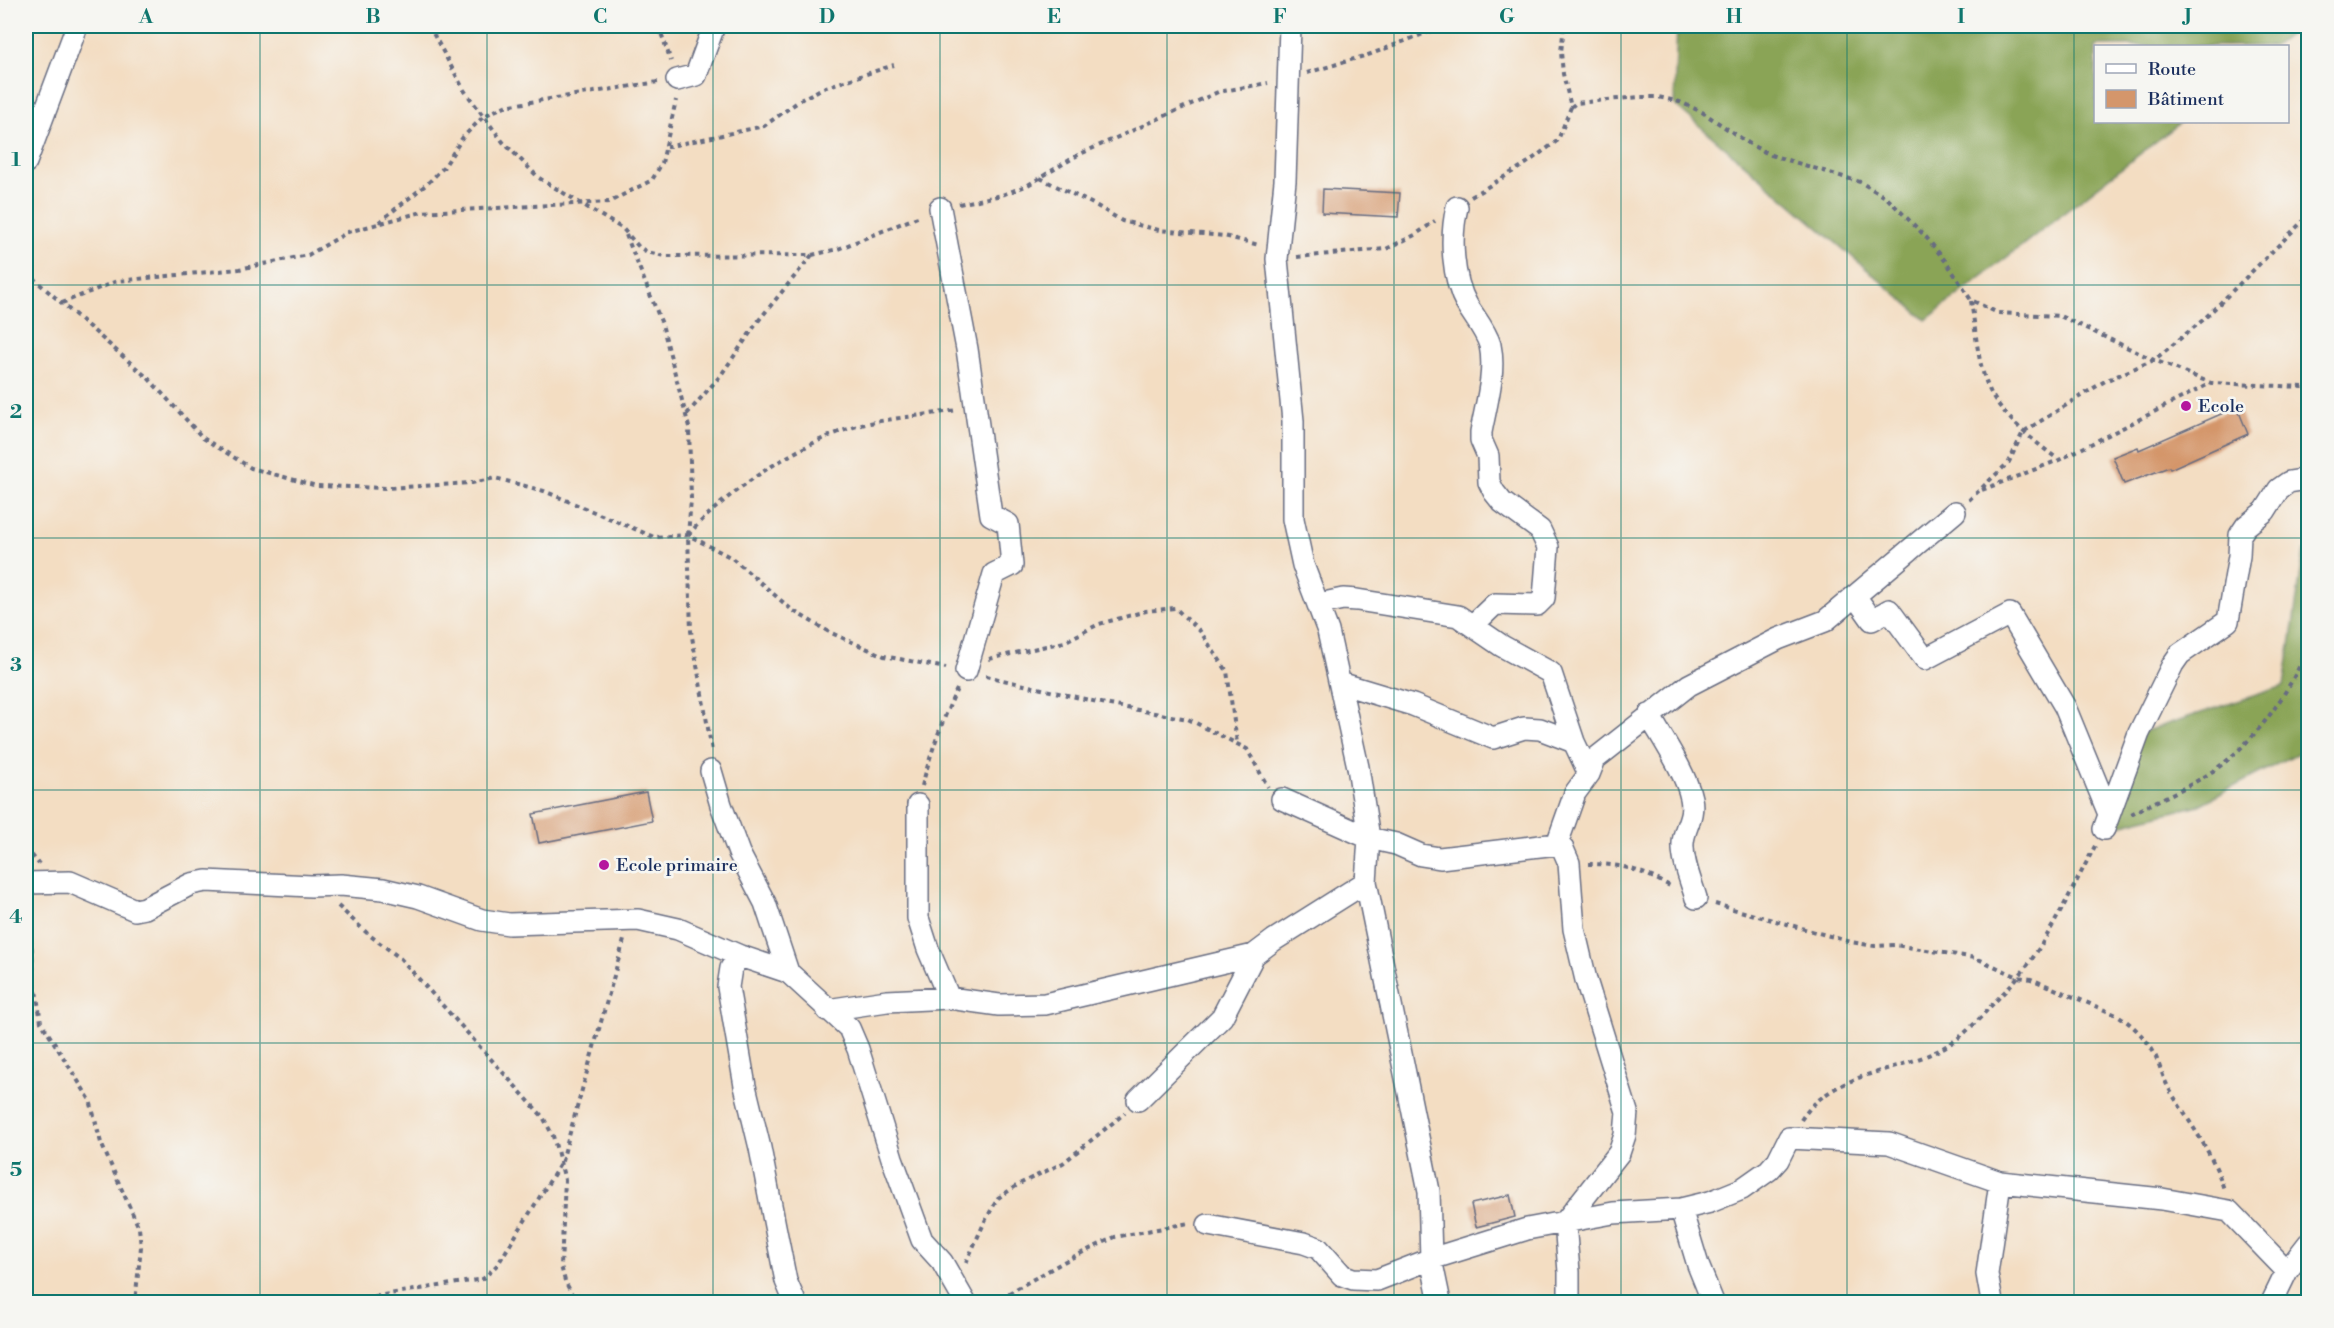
<svg xmlns="http://www.w3.org/2000/svg" width="2334" height="1328" font-family="'Libre Bodoni',serif">
<style>
.forest{fill:#8aa456;stroke:#526a5a;stroke-width:1.5}
.building{fill:#d4966b}
.lines{fill:none;stroke-linecap:round;stroke-linejoin:round}
.minor-casing{stroke:#676c81;stroke-width:24}
.path{stroke:#676c81;stroke-width:4;stroke-dasharray:4.5 4.5;stroke-linecap:butt}
.minor{stroke:#fff;stroke-width:21}
.grid{fill:none;stroke:#0f766e;stroke-width:1.5;stroke-opacity:0.55}
.poi-dot{fill:#b5179e;stroke:#f6f6f2;stroke-width:2}
.labels{text-anchor:middle;stroke-width:5;stroke-linejoin:round;paint-order:stroke}
.poi-label{font-size:18px;fill:#1b2f5e;stroke:#f6f6f2;text-anchor:start}
.neatline{fill:none;stroke:#0f766e;stroke-width:2}
.grid-label{font-size:20px;text-anchor:middle;font-weight:bold;fill:#0f766e}
</style>
<rect width="100%" height="100%" fill="#f6f6f2"/>
<filter id="ink" filterUnits="userSpaceOnUse"><feTurbulence type="fractalNoise" baseFrequency=".0167" numOctaves="2"/><feDisplacementMap in="SourceGraphic" scale="12" xChannelSelector="R" yChannelSelector="G"/><feConvolveMatrix kernelMatrix="1 2 1 2 8 2 1 2 1" color-interpolation-filters="sRGB"/></filter>
<filter id="wash" filterUnits="userSpaceOnUse"><feTurbulence type="fractalNoise" baseFrequency=".008" numOctaves="4" result="noise"/><feDisplacementMap in="SourceGraphic" scale="24" xChannelSelector="R" yChannelSelector="G"/><feGaussianBlur stdDeviation="1.35" result="paint"/><feColorMatrix in="noise" values="0 0 0 0 0 0 0 0 0 0 0 0 0 0 0 0 0 1.4 0 .05"/><feComposite in="paint" operator="in"/></filter>
<g filter="url(#wash)">
<rect width="100%" height="100%" fill="#f3ddc2"/>
<path class="forest" d="M1677,26H2300L2274,46H2096V122H2181L1926,320L1674,104Z
M2304,551H2308V754L2298,753L2199,805L2104,829L2139,733L2284,686Z"/>
<g id="blocks">
<path class="building" d="M1323,189L1400,193L1398,217L1322,213Z
M2237,407L2248,434L2170,469L2169,467L2124,484L2113,457L2138,447L2139,450Z
M646,792L652,821L539,843L533,814Z
M1510,1195L1515,1217L1476,1227L1471,1204Z"/>
</g>
</g>
<g filter="url(#ink)">
<use href="#blocks" fill-opacity="0" stroke="#676c81" stroke-width="1.5"/>
<g class="lines">
<defs>
<path id="minor" d="M1290,26L1285,181L1277,259L1293,421V519L1303,565L1328,631L1358,767L1369,838L1366,882L1429,1191L1431,1259L1440,1302
M677,80L696,75L714,26
M26,162L77,26
M1457,207C1450,237 1452,278 1467,305C1475,318 1486,331 1490,345C1496,372 1486,405 1481,432V440L1488,456L1489,482L1494,492L1502,502L1540,530L1548,547L1544,598L1537,605L1495,604L1473,625
M940,208L967,349L991,515L1008,524L1012,565L994,574L966,671
M1855,596L1872,620L1889,610L1925,659L2010,614L2065,707L2109,814
M1319,604L1343,599L1357,600L1458,616L1502,646L1551,673L1574,742L1589,774
M1340,683L1413,705L1493,738L1524,728L1540,729L1574,742
M1649,715C1662,738 1686,773 1691,798C1695,817 1684,827 1683,843C1682,861 1691,881 1696,898
M711,771L721,805L739,853L765,903L788,972
M1282,799L1369,838L1396,844L1421,855L1440,858L1557,844L1575,793L1589,774L1595,759L1689,685L1778,639L1825,621L1955,512
M918,805V918L928,949L949,998
M2104,829L2139,733L2173,664L2180,654L2228,621L2239,556L2240,535L2246,526L2265,511L2279,489L2289,482L2308,479
M1557,844L1563,849L1569,863L1574,929L1586,980L1627,1112L1625,1135L1619,1153L1565,1222L1569,1272V1302
M26,883L70,882L135,910L145,908L191,884L206,881L311,886L341,885L383,889L418,897L482,920L509,924L638,920L678,929L740,956L788,972L849,1028L858,1049L892,1158L922,1240L942,1262L965,1302
M740,956L731,968L728,987L745,1086L760,1148L775,1226L786,1281L795,1302
M827,1010L887,1001L949,998L999,1005L1045,1004L1254,955
M1138,1100L1222,1017L1254,955L1274,940L1366,882
M1681,1209L1698,1265L1713,1302
M1208,1225L1304,1243L1318,1248L1342,1275L1353,1279L1377,1280L1431,1259L1527,1229L1613,1213L1681,1209L1710,1202L1742,1189L1769,1170L1778,1160L1789,1138L1889,1143L2000,1182L2162,1199L2229,1211L2287,1271
M1992,1302L1987,1274L2000,1182
M2272,1302L2287,1271L2308,1244"/>
</defs>
<use href="#minor" class="minor-casing"/>
<path class="path" d="M429,26L464,90L503,142L539,178L623,229L639,247L647,252L664,256L812,255L838,249L920,216
M662,26L660,30L671,61
M1307,73L1371,54L1444,26
M1571,107L1576,103L1639,97H1658L1680,102L1702,112L1753,146L1771,155L1860,182L1887,198L1926,237L1947,263L1971,300L1998,313L2060,316L2154,360L2211,383L2303,387L2308,385
M666,147L764,126L802,99L823,88L894,65
M1040,178L1097,206L1122,221L1159,230L1224,236L1259,245
M1471,197L1527,163L1557,141L1560,135L1571,107L1563,74L1561,52L1564,26
M959,204L1002,195L1028,185L1078,155L1218,92L1268,83
M379,222L427,184L444,167L463,137L484,116L505,106L658,82
M626,235L662,324L689,427L691,499L688,535L691,631L712,751
M1297,257L1386,249L1415,235L1435,221
M26,272L149,379L203,438L251,468L317,486L387,488L472,483L495,478L544,491L654,537L688,535L732,558L792,610L829,632L884,656L946,668
M1971,301C1976,331 1977,364 1990,391C2003,417 2036,443 2059,460
M62,303L117,281L239,269L308,255L348,232L422,212L609,202L652,180L662,163L676,100
M687,414L721,375L759,320L812,255
M1982,490L2059,460L2211,383
M1969,500L2009,462L2023,432L2105,381L2154,360L2203,320L2308,216
M688,535C730,488 808,436 870,423C899,417 928,415 957,410
M989,659L1064,642L1099,624L1146,611L1175,608L1200,631L1227,671L1237,743
M986,676L1110,705L1188,719L1247,749L1268,787
M922,786C931,752 942,721 957,689
M2131,814C2157,800 2188,788 2213,771C2255,742 2289,694 2308,647
M26,848L39,864
M1588,864C1626,864 1639,870 1672,887
M28,902L34,978L41,1022L90,1100L101,1143L139,1228L141,1247L135,1302
M1715,904L1851,942L1875,946L1895,945L1976,958L2018,977L2031,979L2119,1016C2134,1026 2149,1041 2156,1057C2161,1069 2164,1081 2171,1092C2190,1124 2214,1154 2224,1190
M338,906L368,934L400,958L543,1117L553,1136L565,1180L561,1266L565,1281L576,1302
M1801,1120C1834,1069 1901,1074 1948,1045C1965,1035 1979,1019 1992,1005C2007,989 2024,972 2036,953C2058,919 2076,882 2095,846
M966,1263L985,1221L998,1198L1019,1184L1063,1163L1125,1113
M339,1302L483,1279L498,1264L562,1161L624,940
M993,1302L1069,1259L1115,1237L1189,1223"/>
<use href="#minor" class="minor"/>
</g>
</g>
<path class="grid" d="M260,26V1302M487,26V1302M713,26V1302M940,26V1302M1167,26V1302M1394,26V1302M1621,26V1302M1847,26V1302M2074,26V1302M26,285H2308M26,538H2308M26,790H2308M26,1043H2308"/>
<g class="poi-dot">
<circle cx="2186" cy="406" r="6"/>
<circle cx="604" cy="865" r="6"/>
</g>
<g class="labels">
<g class="poi-label">
<text x="2198" y="412">Ecole</text>
<text x="616" y="871">Ecole primaire</text>
</g>
</g>
<rect width="2334" height="1328" fill="none" stroke="#f6f6f2" stroke-width="66"/>
<rect x="2094" y="45" width="195" height="78" fill="#f6f6f2" stroke="#9ea6b7" stroke-width="1.5"/>
<rect x="2106" y="64" width="30" height="9" fill="#ffffff" stroke="#9ea6b7" stroke-width="1.5"/>
<text x="2148" y="75" font-size="18" fill="#1b2f5e">Route</text>
<rect x="2106" y="90" width="30" height="18" fill="#d4966b" stroke="#9ea6b7" stroke-width="1.5"/>
<text x="2148" y="105" font-size="18" fill="#1b2f5e">Bâtiment</text>
<rect x="33" y="33" width="2268" height="1262" class="neatline"/>
<g class="grid-label">
<text x="146" y="23">A</text>
<text x="373" y="23">B</text>
<text x="600" y="23">C</text>
<text x="827" y="23">D</text>
<text x="1054" y="23">E</text>
<text x="1280" y="23">F</text>
<text x="1507" y="23">G</text>
<text x="1734" y="23">H</text>
<text x="1961" y="23">I</text>
<text x="2188" y="23">J</text>
<text x="16" y="166">1</text>
<text x="16" y="418">2</text>
<text x="16" y="671">3</text>
<text x="16" y="923">4</text>
<text x="16" y="1176">5</text>
</g>
</svg>
